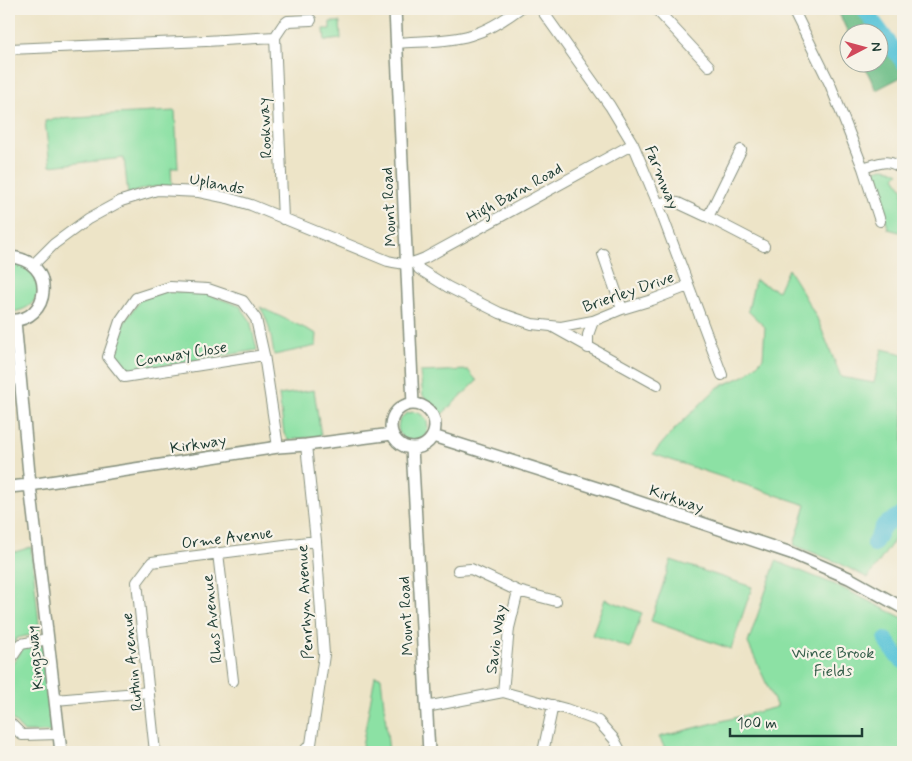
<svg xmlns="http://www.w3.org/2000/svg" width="912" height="761" font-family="Mynerve,sans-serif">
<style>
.green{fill:#8ce1a4;stroke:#568f6c}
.forest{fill:#71bf8a;stroke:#487e5f}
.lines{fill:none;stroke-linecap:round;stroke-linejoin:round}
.river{stroke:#5cc5d8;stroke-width:16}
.minor-casing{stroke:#86907e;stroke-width:12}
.tertiary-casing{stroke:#86907e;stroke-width:14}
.minor{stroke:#fff;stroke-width:10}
.tertiary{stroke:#fff;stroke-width:11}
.labels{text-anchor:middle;stroke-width:4.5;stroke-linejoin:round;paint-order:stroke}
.street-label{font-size:16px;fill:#1f3d34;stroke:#f7f3e8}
.park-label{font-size:16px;fill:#355e4a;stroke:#f7f3e8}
</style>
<rect width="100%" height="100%" fill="#f7f3e8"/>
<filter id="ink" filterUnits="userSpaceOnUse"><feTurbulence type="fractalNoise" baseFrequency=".02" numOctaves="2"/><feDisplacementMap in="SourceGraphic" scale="10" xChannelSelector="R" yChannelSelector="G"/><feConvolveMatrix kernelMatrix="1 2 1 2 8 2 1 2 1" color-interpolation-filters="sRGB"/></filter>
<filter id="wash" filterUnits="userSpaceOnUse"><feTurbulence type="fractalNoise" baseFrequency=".0096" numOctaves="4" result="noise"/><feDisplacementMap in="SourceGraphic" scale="20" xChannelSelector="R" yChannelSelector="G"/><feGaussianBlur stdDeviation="1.12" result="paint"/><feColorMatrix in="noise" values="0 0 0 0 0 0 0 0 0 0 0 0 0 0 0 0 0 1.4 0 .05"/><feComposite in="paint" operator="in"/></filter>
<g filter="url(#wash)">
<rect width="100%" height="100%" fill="#ede4c7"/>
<path class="green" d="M330,22H340L341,39L325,41L324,29H330Z
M175,111L178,168H171L172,185L146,188L128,194L124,158L50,166L45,121L57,119L92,117L93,115Z
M883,168L891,169L899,173L895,177L903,189V233L888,229L887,224L874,175L875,170Z
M9,260H16L36,274C37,279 39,285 38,290C37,305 22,312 9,312Z
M788,269L798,285L817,318L841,377L874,383L882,349L903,354V541L897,536L868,578L858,573L839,563L794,545L806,505L653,454L673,431L717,388L746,375L763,358L765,327L748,311L755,280L778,291Z
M164,291L204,293L240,306L250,320L257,350L127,372L113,358L122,326L140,300Z
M260,307L317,334L316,346L274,355C271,337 270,323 260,307Z
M468,370L477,381L439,417V411L423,396L420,372Z
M314,390L321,436L289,440L284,434L279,395Z
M398 427a15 15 0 1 1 30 0a15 15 0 1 1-30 0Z
M31,547L40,633L17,638L9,651V554Z
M671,560L752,587L731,649L651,621Z
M776,561L838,586L903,618V752H667L659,737L777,707L748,643Z
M605,599L642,613L630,648L592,635Z
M44,644L51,732H24L9,716V669L24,647Z
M375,676L381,677L389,752H361Z"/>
<path class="forest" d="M837,9H867L903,58V76L876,90L863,63L880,62V32H850L849,35Z"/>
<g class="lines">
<path class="river" d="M864,9L903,62
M874,544L884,525L903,514
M886,640L897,656L903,661"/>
</g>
</g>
<g filter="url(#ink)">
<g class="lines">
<defs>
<path id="minor" d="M541,9L610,106L633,144L658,204L722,375
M656,9L709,66
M793,9L830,84L863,168L880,221
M275,37L283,219
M275,37L283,25L288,21L311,20
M397,43C421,41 448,42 471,35C489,30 504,20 519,9
M9,49L206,41L275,37
M863,168C879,163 890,157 903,170
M658,204L665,202L678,203L708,217L764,246
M708,217L741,150
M603,254L622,309
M416,262L419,269L448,287L500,313L532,324L551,326L561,327L593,321L622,309L652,300L688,286
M33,265L54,244L88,219L121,201L157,190L199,192L228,198L251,205L388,261C405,265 408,265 425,258L633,144
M553,327L657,385
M588,348V335L593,321
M264,355L124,377L108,357L120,321L136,298L170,287L208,289L243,301L256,319L264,355L278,447
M218,553L233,681
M458,570L471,569L518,591L556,601
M9,662L21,644L48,639
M503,692L509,628L518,591
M55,700L149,692
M426,707L503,692L566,709L598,721L614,739L621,752
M9,722L22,735L59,734
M155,752L137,582L152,562L173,559L316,541
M303,752L311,744L324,655L316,541L306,445
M543,752L553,705"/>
<path id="tertiary" d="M395,9L413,404
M9,257C58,259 51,324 9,320
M15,321L30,485L61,752
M391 426a22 22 0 1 1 44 0a22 22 0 1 1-44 0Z
M433,436L600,489L791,553L849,578L903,608
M412,448L429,752
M9,487L30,485L278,447L306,445L392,434"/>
</defs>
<use href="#minor" class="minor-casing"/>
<use href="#tertiary" class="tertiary-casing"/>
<use href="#minor" class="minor"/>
<use href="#tertiary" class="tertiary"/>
</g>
</g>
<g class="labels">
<g class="street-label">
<text transform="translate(264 128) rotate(-93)" y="6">Rookway</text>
<text transform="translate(663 177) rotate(68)" y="6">Farmway</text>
<text transform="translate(217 183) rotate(11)" y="6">Uplands</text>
<text transform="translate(514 192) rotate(-29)" y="6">High Barn Road</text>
<text transform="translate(388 207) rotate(-93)" y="6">Mount Road</text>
<text transform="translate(628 291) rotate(-19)" y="6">Brierley Drive</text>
<text transform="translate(181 353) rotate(-9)" y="6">Conway Close</text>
<text transform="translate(198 443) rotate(-9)" y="6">Kirkway</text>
<text transform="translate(677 498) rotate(19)" y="6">Kirkway</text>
<text transform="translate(227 537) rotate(-7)" y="6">Orme Avenue</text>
<text transform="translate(304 602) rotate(-93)" y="6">Penrhyn Avenue</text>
<text transform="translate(405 616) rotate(-93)" y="6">Mount Road</text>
<text transform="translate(211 619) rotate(-96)" y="6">Rhos Avenue</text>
<text transform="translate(495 639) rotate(-82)" y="6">Savio Way</text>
<text transform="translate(34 658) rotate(-96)" y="6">Kingsway</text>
<text transform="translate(131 662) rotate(-96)" y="6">Ruthin Avenue</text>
</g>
<g class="park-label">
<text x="833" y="658">Wince Brook<tspan x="833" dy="18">Fields</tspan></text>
</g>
</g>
<rect width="912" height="761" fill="none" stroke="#f7f3e8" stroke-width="30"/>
<g transform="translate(864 48) rotate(84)"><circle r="24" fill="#f7f3e8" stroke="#a1aaa0"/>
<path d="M0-4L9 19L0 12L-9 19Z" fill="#d1495b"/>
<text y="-8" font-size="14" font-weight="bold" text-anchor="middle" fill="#1f3d34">N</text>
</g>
<path d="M730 728v8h132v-8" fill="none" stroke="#1f3d34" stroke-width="2.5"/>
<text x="737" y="728" font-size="15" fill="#1f3d34" stroke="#f7f3e8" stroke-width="4" paint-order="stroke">100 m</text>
</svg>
